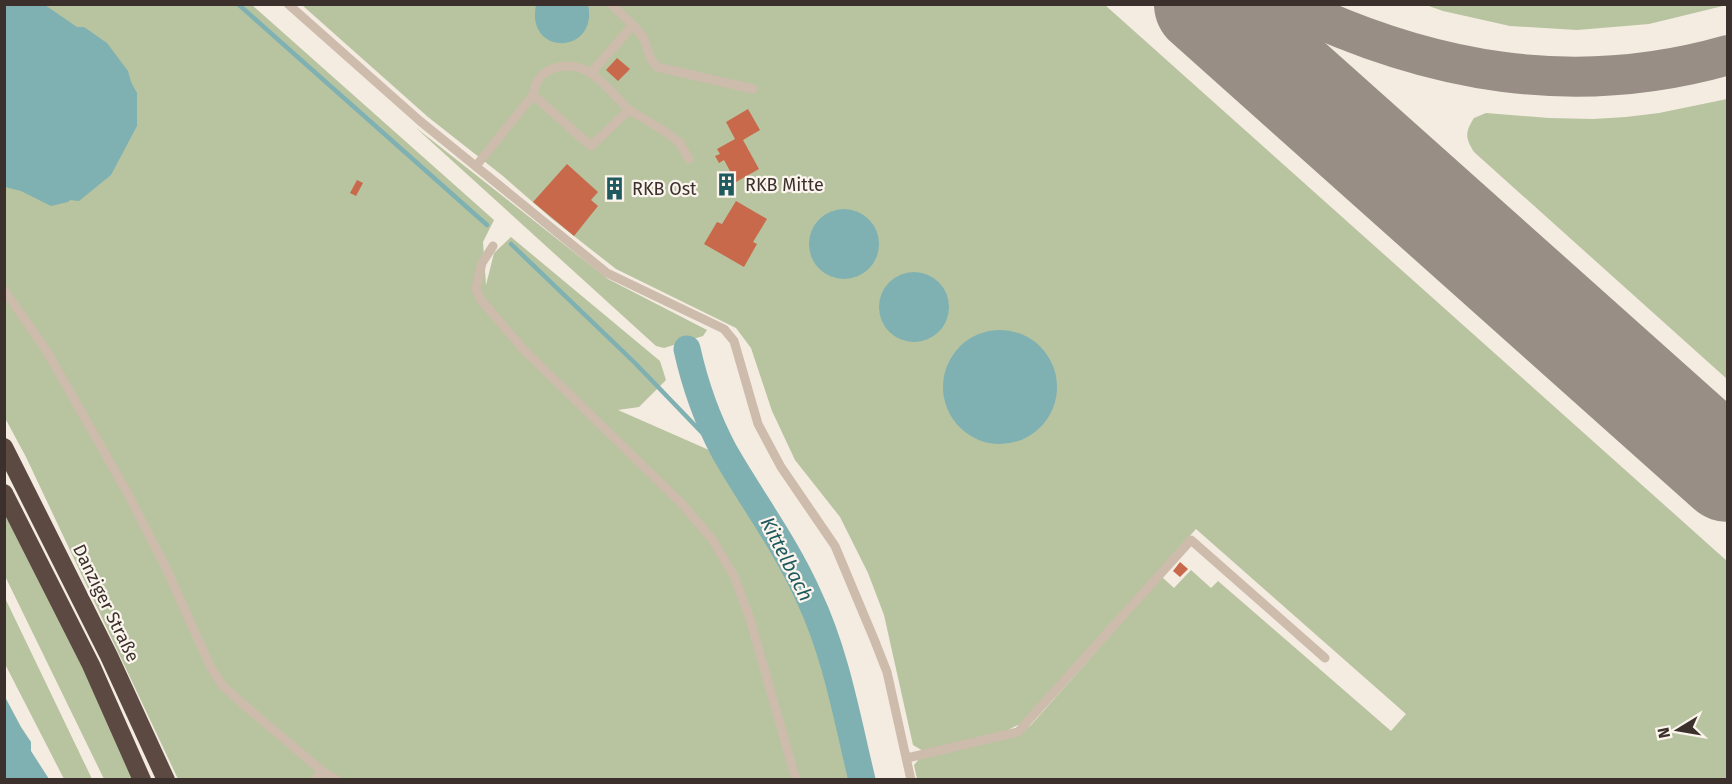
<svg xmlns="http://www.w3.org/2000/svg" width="1732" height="784" font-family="'Fira Sans',sans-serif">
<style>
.green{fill:#b8c4a0}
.water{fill:#7fb0b2}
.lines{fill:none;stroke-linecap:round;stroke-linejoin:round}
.stream{stroke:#7fb0b2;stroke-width:4.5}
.river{stroke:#7fb0b2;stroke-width:27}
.taxiway{stroke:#988e86;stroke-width:40}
.runway{stroke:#988e86;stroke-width:102}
.building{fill:#c8694b}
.lane{stroke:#cdbbac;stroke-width:9}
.highway{stroke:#5c4a42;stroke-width:18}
.labels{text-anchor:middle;stroke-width:4.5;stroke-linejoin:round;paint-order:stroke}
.poi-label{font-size:18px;fill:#3b302b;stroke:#fbf5ee;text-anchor:start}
.street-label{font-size:18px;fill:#3b302b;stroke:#fbf5ee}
.water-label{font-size:20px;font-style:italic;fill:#1f5a5e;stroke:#fbf5ee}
</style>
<rect width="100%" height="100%" fill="#f4ebe1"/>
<path class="green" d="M4,5H252L494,220L483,242L486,285L494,253L511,237L660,361L666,380L639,407L618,410L718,454L757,518L821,640L854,779H178L26,457L5,418Z
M302,5H1105L1727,561V779H917L914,765L920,758L1017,736L1031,725L1162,577L1174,588L1191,570L1211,588L1218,581L1391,731L1406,714L1196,529L1020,724L1002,733L923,751L913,745L884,615L868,573L840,517L795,460L772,411L751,348L736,328L616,269L551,218L503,176L428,117Z
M1426,5H1727L1649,24L1577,30L1510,26L1443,11Z
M1727,99H1728L1727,379L1474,152C1465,138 1465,132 1474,118L1486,113L1549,118L1593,119L1626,117L1659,113Z
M415,127L608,279L707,330L703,336L664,348L656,346Z
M4,510L84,668L134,779H104L5,576Z
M4,598H5L92,779H64L5,664Z"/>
<path class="water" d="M588,4C599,56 525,56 536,5Z
M4,5H45L77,27H84L107,43L128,71L131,82L137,93V126L111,175L79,201L70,200L68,202L51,206L21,191L5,187Z
M809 244a35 35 0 1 1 70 0a35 35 0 1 1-70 0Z
M879 307a35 35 0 1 1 70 0a35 35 0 1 1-70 0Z
M943 387a57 57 0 1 1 114 0a57 57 0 1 1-114 0Z
M4,695L21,727L31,742V751L49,779H5Z"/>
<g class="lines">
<path class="stream" d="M238,4L487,225
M511,244L635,363L710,441L724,451"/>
<path class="river" d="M687,349C695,385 707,419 724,451C752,500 786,545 809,597C836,654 847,718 862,780"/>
<path class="taxiway" d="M1287,4C1429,73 1574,99 1728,55"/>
<path class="runway" d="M1205,4L1728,471"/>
</g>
<path class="building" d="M617,58L630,69L618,81L606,70Z
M748,109L760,130L743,140L759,169L736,182L724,160L719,163L715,156L720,154L717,149L735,139L726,122Z
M567,164L598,192L591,200L598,206L574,236L533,202Z
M725,174L735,193L729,196L718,178Z
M357,180L363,183L356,196L350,193Z
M612,182L621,189L616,196L607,188Z
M736,201L767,219L753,242L757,244L744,267L704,244L717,222L722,224Z
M1180,562L1188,569L1180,577L1173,571Z"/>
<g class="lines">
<path class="lane" d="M288,4L420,121L607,273L724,329L734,341L758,424L781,467L835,546L874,639L887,672L911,780
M633,25L644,38L650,58L657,67L753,89
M591,73L633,25L611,4
M629,110L666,132L679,142L689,159
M476,166L533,95L591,146L629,110C617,98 605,83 592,74C575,62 548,63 537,82C535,86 534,91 533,95
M493,246L482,263L476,289L481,300L524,350L683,505L712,539L724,559L735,578L750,619L796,780
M4,290L46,350L128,494L166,568L211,668L223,686L243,704L322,771L315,780
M907,758L1018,732L1191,540L1325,658
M322,771L337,780"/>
<path class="highway" d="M4,447L109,656L166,780
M4,493L91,665L142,780"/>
</g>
<defs>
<symbol id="building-bare" viewBox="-9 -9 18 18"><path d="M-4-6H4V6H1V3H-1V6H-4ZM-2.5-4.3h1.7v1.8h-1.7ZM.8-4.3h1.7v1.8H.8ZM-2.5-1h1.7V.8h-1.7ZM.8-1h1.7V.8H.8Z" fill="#1f5a5e" stroke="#fbf5ee" stroke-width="2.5" paint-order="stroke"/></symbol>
</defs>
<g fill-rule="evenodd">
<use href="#building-bare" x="710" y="168" width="33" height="33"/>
<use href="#building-bare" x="598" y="172" width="33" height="33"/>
</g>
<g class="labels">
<g class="poi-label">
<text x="745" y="191">RKB Mitte</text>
<text x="632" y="195">RKB Ost</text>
</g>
<g class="street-label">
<text transform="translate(106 603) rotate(64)" y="6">Danziger Straße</text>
</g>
<g class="water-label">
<text transform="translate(787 559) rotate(63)" y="7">Kittelbach</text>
</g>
</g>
<rect width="1732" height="784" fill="none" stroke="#3b302b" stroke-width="12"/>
<g transform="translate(1678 730) rotate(259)" stroke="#fbf5ee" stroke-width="4.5" paint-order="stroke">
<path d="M0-4.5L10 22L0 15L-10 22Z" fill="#3b302b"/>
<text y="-9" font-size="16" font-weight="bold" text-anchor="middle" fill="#3b302b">N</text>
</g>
</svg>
